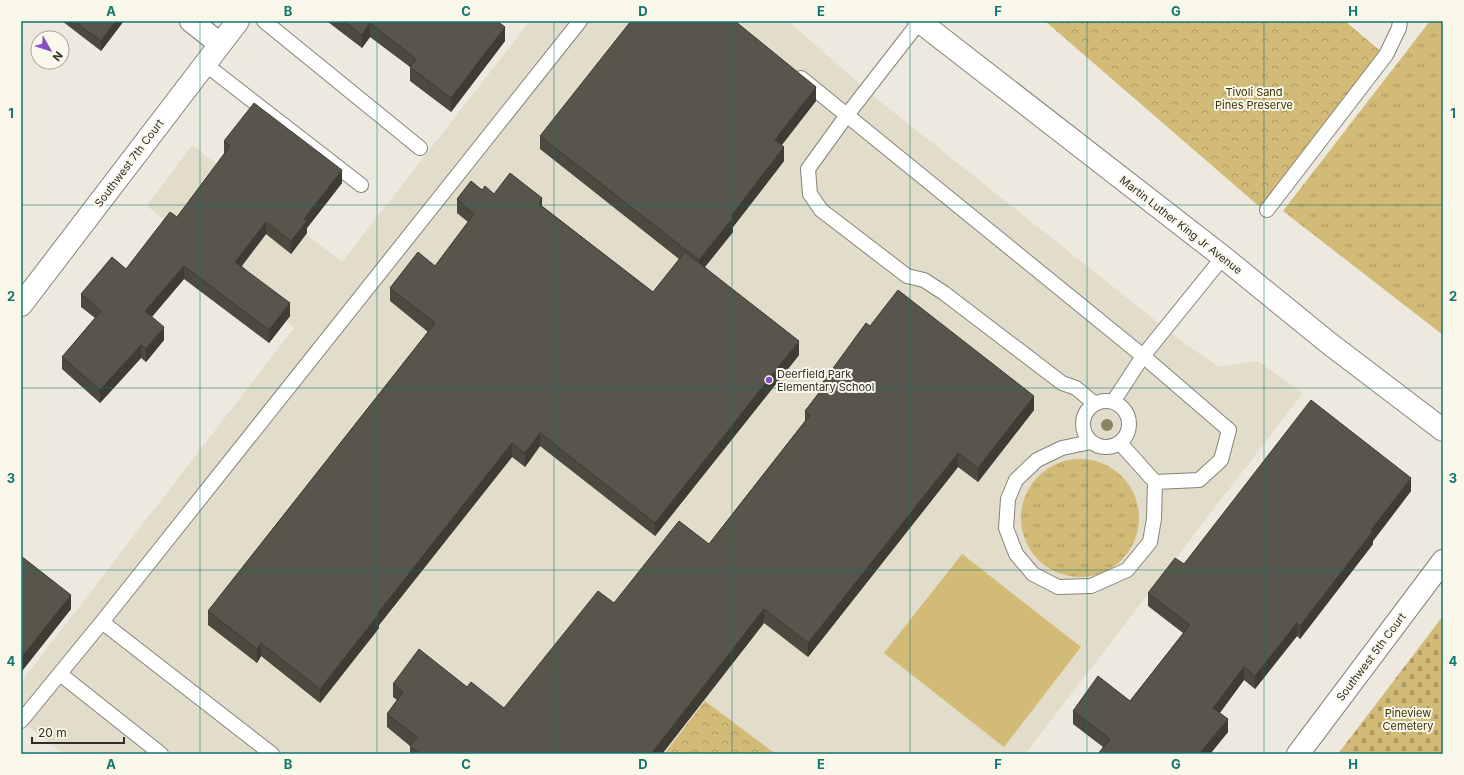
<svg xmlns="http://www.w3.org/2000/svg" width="1464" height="775" font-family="Inter,sans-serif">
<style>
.built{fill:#e2dccb}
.grass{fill:url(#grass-tufts)}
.cemetery{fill:url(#cemetery-stones)}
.park{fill:url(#park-crowns)}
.pitch{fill:#d2bb77}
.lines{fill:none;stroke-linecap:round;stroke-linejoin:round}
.service-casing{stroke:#868379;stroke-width:16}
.minor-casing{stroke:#868379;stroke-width:24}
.tertiary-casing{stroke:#868379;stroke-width:24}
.service{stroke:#fff;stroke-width:14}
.minor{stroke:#fff;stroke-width:22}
.tertiary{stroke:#fff;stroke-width:22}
.tree{fill:#8c8367}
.wall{fill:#4c4941}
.shaded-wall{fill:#3e3c35}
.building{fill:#58554c;stroke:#3e3c35}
.grid{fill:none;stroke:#0f766e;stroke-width:1;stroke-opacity:0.55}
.poi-dot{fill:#854fc6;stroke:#faf7eb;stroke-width:1.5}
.labels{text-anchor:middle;stroke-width:4;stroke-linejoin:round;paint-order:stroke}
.park-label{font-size:11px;fill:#3d3005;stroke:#faf7eb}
.street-label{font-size:11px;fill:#2f2d29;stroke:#faf7eb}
.poi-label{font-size:11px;fill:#2f2d29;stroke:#faf7eb;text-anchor:start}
.neatline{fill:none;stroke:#0f766e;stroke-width:1.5}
.grid-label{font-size:13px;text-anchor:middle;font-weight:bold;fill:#0f766e}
</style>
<defs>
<pattern id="grass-tufts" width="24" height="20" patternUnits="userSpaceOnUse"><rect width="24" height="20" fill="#d2bb77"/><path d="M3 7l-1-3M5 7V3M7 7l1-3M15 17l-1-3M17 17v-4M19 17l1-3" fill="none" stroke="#ab9862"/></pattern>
<pattern id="cemetery-stones" width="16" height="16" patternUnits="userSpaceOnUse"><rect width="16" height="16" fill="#d2bb77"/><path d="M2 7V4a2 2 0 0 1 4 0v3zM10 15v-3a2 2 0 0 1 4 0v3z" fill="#ab9862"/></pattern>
<pattern id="park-crowns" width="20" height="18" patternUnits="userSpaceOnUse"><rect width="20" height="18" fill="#d2bb77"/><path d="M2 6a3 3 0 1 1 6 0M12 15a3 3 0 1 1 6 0" fill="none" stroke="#ab9862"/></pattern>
</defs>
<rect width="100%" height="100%" fill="#ede9de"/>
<path class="built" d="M530,21H788L877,99L1165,328L1190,347L1219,367L1258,361L1303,393L1025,754H64L21,721V682L294,328L147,206L192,145L342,262Z"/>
<path class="grass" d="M1430,21H1443V335L1283,211Z
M1021 518a59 59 0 1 1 118 0a59 59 0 1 1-118 0Z"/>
<path class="cemetery" d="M1443,616V754H1338Z"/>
<path class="park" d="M1045,21H1345L1384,54L1362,85L1343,97V107L1261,208Z
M705,701L773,752L772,754H664Z"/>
<path class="pitch" d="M962,554L1081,647L1004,747L884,653Z"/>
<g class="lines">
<defs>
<path id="service" d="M264,21L420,148
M920,21L847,115L808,169L810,194L821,210L907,276L924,280L944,293L1062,383L1076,388L1095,404
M205,64L361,185
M801,78L1143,356L1229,430L1221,460L1199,480L1155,482L1120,443
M1267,210L1386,55L1399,28L1400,21
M1083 424a23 23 0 1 1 46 0a23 23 0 1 1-46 0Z
M1113,402L1143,356L1223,257
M1091,442L1062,448L1037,460L1016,480L1008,499L1006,528L1016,554L1033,574L1058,587L1091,586L1127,570L1150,542L1154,519L1155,482
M102,622L272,754
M60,674L161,754
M21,721L102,622L580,21"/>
<path id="minor" d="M191,21L220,44
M21,305L238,21
M1298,754L1443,561"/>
<path id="tertiary" d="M919,21L1223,257L1330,344L1443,430"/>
</defs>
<use href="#service" class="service-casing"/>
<use href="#minor" class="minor-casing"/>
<use href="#tertiary" class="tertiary-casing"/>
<use href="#service" class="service"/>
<use href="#minor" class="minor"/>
<use href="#tertiary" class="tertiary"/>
</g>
<circle class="tree" cx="1107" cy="425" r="6"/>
<path class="wall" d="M62,21H123V22L101,51Z
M328,21H497L505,41L451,112L410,81V67L370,37L362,48L328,22Z
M816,101L781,145L784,161L733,227V232L705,267L799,355L655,536L540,446L525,467L512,457L379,625V628L320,703L261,656L257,663L208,625V611L428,332L390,301V288L435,266L468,222L457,213V199L482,190L542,206L653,292L679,259L540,149V136Z
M224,141L342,183L307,228V233L291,254L266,234L242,266L290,316L269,343L184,279L152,317L164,340L146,362L141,358L100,403L62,369V357L95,318L81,307V294L126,269L177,217L224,154Z
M870,326L1034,410L978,482L958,467L808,657L764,623L662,754H410V746L387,727V714L397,700L393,697V684L467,687L504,708L614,603L709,544L805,421V411L823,387V382Z
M1411,491L1373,541V544L1300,639L1297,636L1255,689L1244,680L1220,713L1228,732L1210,754H1098L1103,747L1073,724V711L1130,701L1183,633L1148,606V593L1184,564Z
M21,556L71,609L22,671L21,670Z"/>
<path class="shaded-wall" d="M116,21H123V22L101,51V41Z
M370,23V37L362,48V35Z
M505,27V41L451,112V98Z
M816,87V101L775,154V140Z
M784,147V161L733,227V232L699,274V260L731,216Z
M342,170V183L307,228V233L291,254V241L304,219Z
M542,198V212L539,204Z
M266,222V234L235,274V262Z
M184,266V279L145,324V311Z
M290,303V316L269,343V330Z
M164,327V340L146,362V349Z
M799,341V355L655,536V523Z
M141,345V358L100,403V390Z
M1034,396V410L978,482V468Z
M540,433V446L525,467V453Z
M512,443V457L379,625V628L320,703V689L378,613Z
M958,453V467L808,657V643Z
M1411,478V491L1373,541V544L1300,639V626L1371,530Z
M71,595V609L22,671V657Z
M764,609V623L662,754H651Z
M1297,623V636L1255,689V676Z
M261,643V656L257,663V649Z
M1244,667V680L1213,721V708Z
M1228,719V732L1210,754H1199Z"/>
<path class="building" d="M74,21H116L101,41Z
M344,21H497L505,27L451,98L410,67L416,59L370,23L362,35Z
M631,21H735L816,87L775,140L784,147L731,216L733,218L699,260L540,136Z
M254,103L342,170L304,219L307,221L291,241L266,222L235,262L290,303L269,330L184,266L145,311L164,327L146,349L141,345L100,390L62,357L101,311L81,294L112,257L126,269L170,212L177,217L230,146L224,141Z
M510,173L542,198L539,204L653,292L685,252L799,341L655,523L540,433L525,453L512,443L378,613L379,614L320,689L261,643L257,649L208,611L435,323L390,288L418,252L435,266L474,214L457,199L471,181L482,190L485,186L494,194Z
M898,290L1034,396L978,468L958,453L808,643L764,609L651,754H420L410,746L417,737L387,714L403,692L393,684L419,649L467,687L471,682L504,708L598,591L614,603L679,521L709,544L810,415L805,411L826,384L823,382L866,323L870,326Z
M1311,400L1411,478L1371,530L1373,531L1300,626L1297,623L1255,676L1244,667L1213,708L1228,719L1199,754H1200H1098L1110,739L1073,711L1098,676L1130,701L1190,625L1148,593L1175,558L1184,564Z
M21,556L71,595L22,657L21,656Z"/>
<path class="grid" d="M200,21V754M377,21V754M554,21V754M732,21V754M910,21V754M1087,21V754M1264,21V754M21,205H1443M21,388H1443M21,570H1443"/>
<circle class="poi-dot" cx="769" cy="380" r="4"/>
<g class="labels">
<g class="park-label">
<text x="1254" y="96">Tivoli Sand<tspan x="1254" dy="13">Pines Preserve</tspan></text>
<text x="1408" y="717">Pineview<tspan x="1408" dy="13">Cemetery</tspan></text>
</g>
<g class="street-label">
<text transform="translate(129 163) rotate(-53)" y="4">Southwest 7th Court</text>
<text transform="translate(1181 225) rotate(38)" y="4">Martin Luther King Jr Avenue</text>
<text transform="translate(1371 657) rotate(-53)" y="4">Southwest 5th Court</text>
</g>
<g class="poi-label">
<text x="777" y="378">Deerfield Park<tspan x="777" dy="13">Elementary School</tspan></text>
</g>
</g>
<rect width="1464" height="775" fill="none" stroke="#faf7eb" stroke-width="44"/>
<g transform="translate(50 50) rotate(129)"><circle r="19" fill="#faf7eb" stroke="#a9a69d"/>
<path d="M0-3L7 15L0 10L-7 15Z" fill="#854fc6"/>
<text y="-6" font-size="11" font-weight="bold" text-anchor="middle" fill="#2f2d29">N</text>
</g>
<path d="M32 737v6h92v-6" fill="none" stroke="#2f2d29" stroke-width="2"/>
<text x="38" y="737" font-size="12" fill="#2f2d29" stroke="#faf7eb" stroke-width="3" paint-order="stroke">20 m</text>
<rect x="22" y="22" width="1420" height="731" class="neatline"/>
<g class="grid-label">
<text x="111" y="16">A</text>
<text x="288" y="16">B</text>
<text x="466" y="16">C</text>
<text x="643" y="16">D</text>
<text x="821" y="16">E</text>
<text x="998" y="16">F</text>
<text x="1176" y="16">G</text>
<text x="1353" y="16">H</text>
<text x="11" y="118">1</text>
<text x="1453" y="118">1</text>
<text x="11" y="301">2</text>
<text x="1453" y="301">2</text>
<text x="11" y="483">3</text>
<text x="1453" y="483">3</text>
<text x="11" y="666">4</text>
<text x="1453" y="666">4</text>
<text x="111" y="769">A</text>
<text x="288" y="769">B</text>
<text x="466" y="769">C</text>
<text x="643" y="769">D</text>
<text x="821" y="769">E</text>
<text x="998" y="769">F</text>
<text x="1176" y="769">G</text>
<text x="1353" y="769">H</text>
</g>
</svg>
